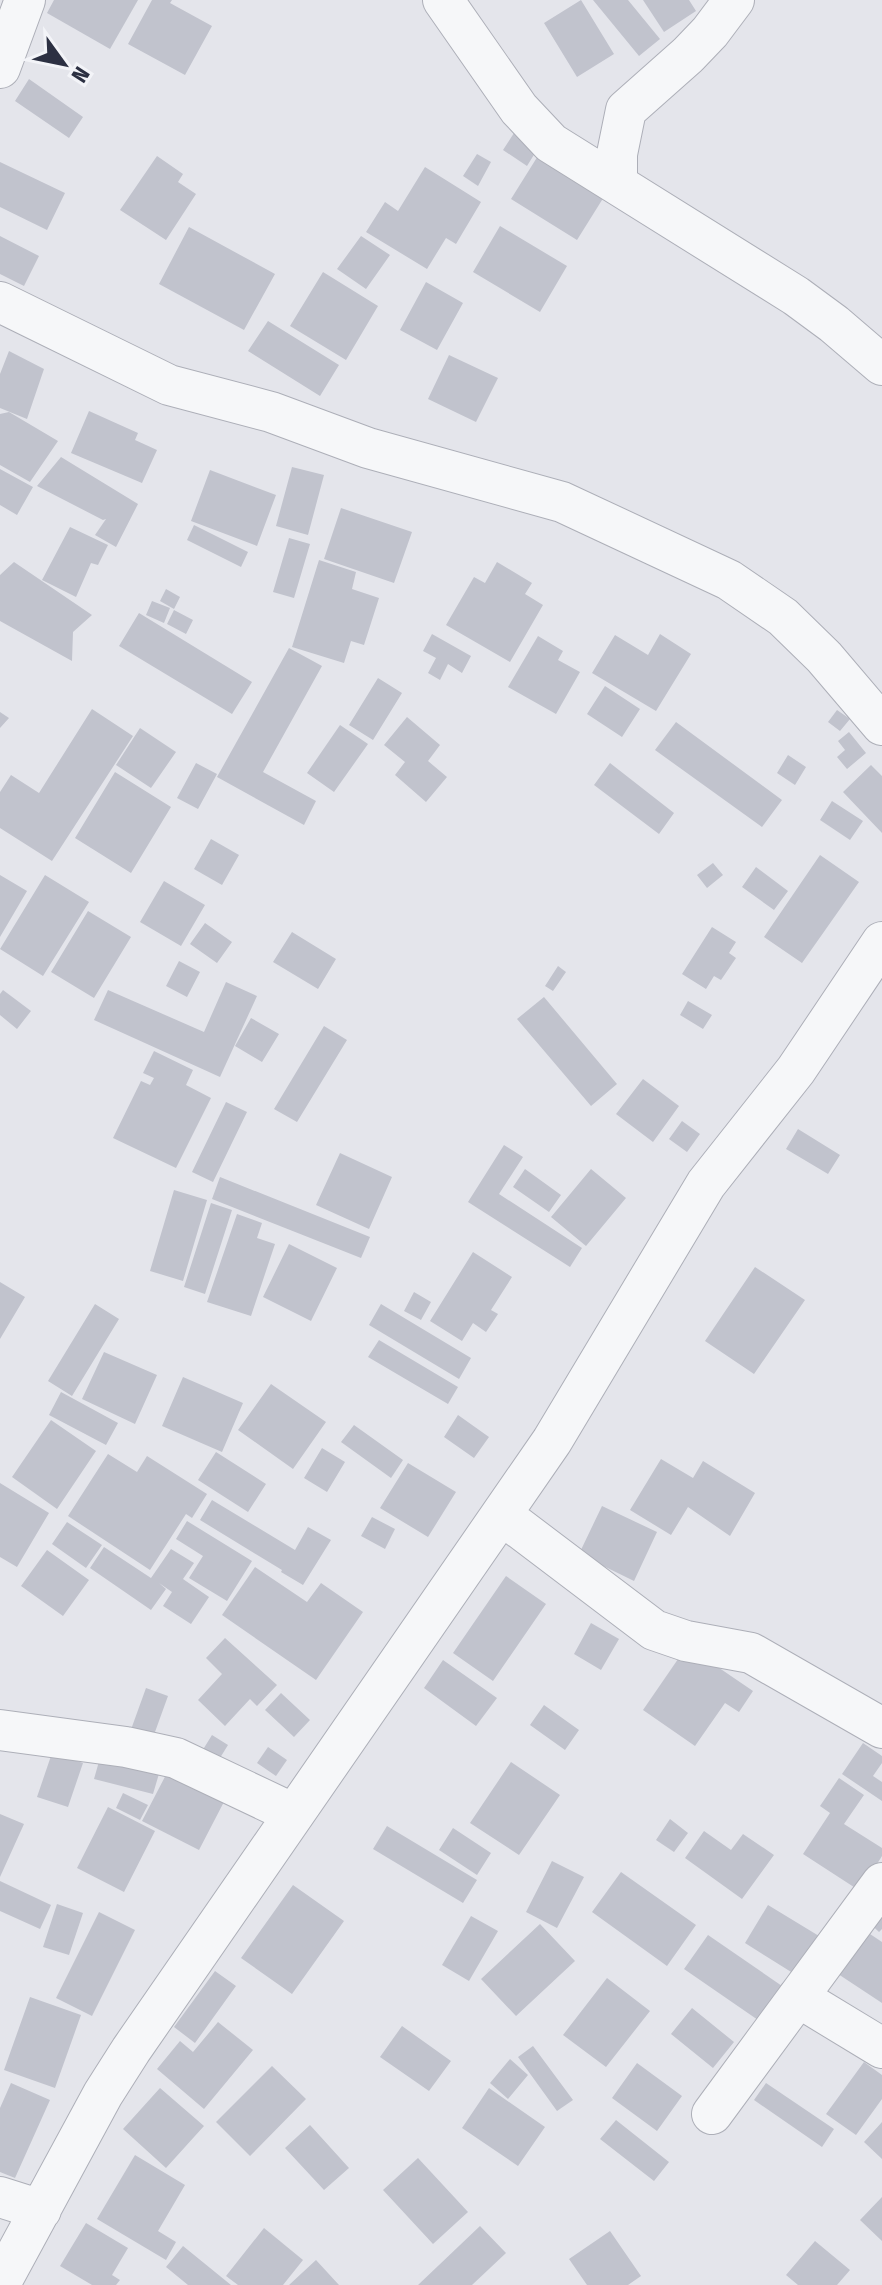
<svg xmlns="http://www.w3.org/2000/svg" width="882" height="2285" font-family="'Fira Sans Condensed',sans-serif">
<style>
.building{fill:#c1c3cd}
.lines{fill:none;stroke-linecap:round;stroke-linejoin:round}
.minor-casing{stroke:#adafb8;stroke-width:42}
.minor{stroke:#f6f7f9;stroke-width:40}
</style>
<rect width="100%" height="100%" fill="#e4e5eb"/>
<path class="building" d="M54,0H138L110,49L47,13Z
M152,0H172L170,3L212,26L185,75L128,44Z
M581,0L614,54L577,77L544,23Z
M593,0H628L660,39L639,56Z
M643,0H689L696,11L664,32Z
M29,79L83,117L69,138L15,101Z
M516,130L540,145L527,166L503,150Z
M541,151L607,192L577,240L511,199Z
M477,154L491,162L478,186L463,176Z
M157,156L183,174L178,182L196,194L166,240L120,210Z
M0,162L65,193L47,230L0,207Z
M425,167L481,202L456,244L446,238L427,269L366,232L385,202L398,211Z
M500,226L567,266L540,312L473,272Z
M189,227L275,274L244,330L159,284Z
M0,236L39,256L24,286L0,274Z
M361,236L390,255L366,289L337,269Z
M323,272L378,306L346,360L290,326Z
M426,282L463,303L437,350L400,330Z
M268,321L339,365L320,396L248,351Z
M9,351L44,369L27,419L0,408V374Z
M449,355L498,378L476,422L428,399Z
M89,411L138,433L135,440L157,450L142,483L71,453Z
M9,412L58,441L30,482L0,465V414Z
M61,457L138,504L116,547L95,535L106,519L103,520L37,486Z
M292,467L324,475L308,535L276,526Z
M0,469L33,487L17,515L0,505Z
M210,470L276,495L257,546L191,521Z
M341,508L412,532L394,583L324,559Z
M194,525L248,552L241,567L187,540Z
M70,527L108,545L98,565L91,563L76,597L42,580Z
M289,538L310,544L294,598L273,592Z
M319,560L356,572L352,589L379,598L364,645L351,641L344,663L292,647Z
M14,562L92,615L73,632L72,661L0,621V575Z
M497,562L532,583L525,594L543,605L510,662L446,625L474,577L485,583Z
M166,589L180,597L174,609L160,601Z
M152,601L170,608L164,623L146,615Z
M174,610L193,620L186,634L167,624Z
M139,613L252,682L232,714L119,646Z
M432,634L471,656L462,673L448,664L440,680L428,673L436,658L423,651Z
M660,634L691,654L656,711L592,673L615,635L648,655Z
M538,636L563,651L558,660L580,672L556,714L508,687Z
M289,648L322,666L263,772L316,801L304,825L217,777Z
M378,678L402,693L373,740L349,725Z
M605,686L640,709L622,737L587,714Z
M92,709L133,736L52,861L0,828V792L11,775L39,793Z
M837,710L850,719L840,731L828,722Z
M0,712L9,718L0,728Z
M407,717L440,745L428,761L447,777L426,802L395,775L405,762L384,745Z
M676,722L782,800L762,827L655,750Z
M340,725L368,744L334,792L307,773Z
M140,728L176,752L151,788L116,765Z
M849,732L866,753L847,769L837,757L845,750L838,741Z
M788,755L806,767L795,785L777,773Z
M196,763L217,774L198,809L177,798Z
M610,763L674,813L659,834L594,785Z
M871,765L882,776V833L843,792Z
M115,772L171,807L131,873L75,838Z
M832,801L863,821L850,840L820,820Z
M211,839L239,855L222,885L194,869Z
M820,855L859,882L802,963L764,937Z
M713,863L723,875L707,888L697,875Z
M756,867L788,891L774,910L742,887Z
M0,875L27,891L0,937Z
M45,875L89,902L43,976L0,949Z
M164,881L205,905L181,946L140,922Z
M88,911L131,937L94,998L51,972Z
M205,923L232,942L217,963L190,944Z
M712,927L736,942L729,953L736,958L721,980L714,976L706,989L682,974Z
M292,932L336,959L318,989L273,962Z
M179,961L200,972L187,997L166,986Z
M558,966L566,972L553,991L545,986Z
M226,982L257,996L220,1077L94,1020L108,990L204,1032Z
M3,990L31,1011L17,1029L0,1015V994Z
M544,997L617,1084L591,1106L517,1019Z
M688,1001L712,1015L703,1029L680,1015Z
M251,1018L279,1034L262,1062L235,1046Z
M324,1026L347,1040L297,1122L274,1109Z
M154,1051L193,1070L186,1085L211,1098L176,1168L113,1138L141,1081L150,1085L154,1078L143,1073Z
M643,1079L679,1106L653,1142L616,1114Z
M226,1102L247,1112L213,1182L192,1172Z
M682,1121L700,1134L687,1152L669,1139Z
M798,1129L840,1155L828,1174L786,1149Z
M504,1145L523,1157L499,1194L582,1248L570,1267L468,1202Z
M340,1153L392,1177L369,1229L316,1205Z
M525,1169L561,1195L549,1212L513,1187Z
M591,1169L626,1198L586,1246L551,1217Z
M220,1177L370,1237L361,1258L212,1199Z
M174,1190L207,1200L183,1281L150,1271Z
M211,1203L232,1210L205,1294L184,1287Z
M237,1214L262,1223L257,1238L275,1244L251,1316L207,1302Z
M289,1244L337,1268L311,1321L263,1297Z
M473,1252L512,1277L491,1310L498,1314L486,1332L473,1323L462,1341L430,1321Z
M755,1267L805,1300L754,1374L705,1341Z
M0,1282L25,1297L0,1339Z
M414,1292L431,1302L421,1320L404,1311Z
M95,1304L119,1319L72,1396L48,1381Z
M381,1304L471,1358L459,1379L369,1325Z
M379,1340L458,1387L448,1404L368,1357Z
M104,1352L157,1375L135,1424L82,1399Z
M183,1377L243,1403L222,1452L162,1426Z
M271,1384L326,1422L293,1469L238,1430Z
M61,1392L118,1423L106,1445L49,1415Z
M458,1415L489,1437L474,1458L444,1437Z
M51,1420L96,1451L57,1509L12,1477Z
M354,1425L403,1460L391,1478L341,1442Z
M322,1448L345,1462L327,1492L304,1478Z
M216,1452L266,1484L248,1512L198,1480Z
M108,1454L137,1472L147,1456L207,1494L192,1518L186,1514L150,1570L68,1516Z
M661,1459L693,1478L703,1461L755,1493L730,1536L688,1507L671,1535L630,1510Z
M408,1463L456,1492L428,1537L380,1508Z
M0,1483L49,1513L17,1567L0,1557Z
M212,1500L295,1550L308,1527L331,1540L303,1585L281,1572L282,1570L200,1520Z
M602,1506L657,1532L634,1581L579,1554Z
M372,1517L395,1529L385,1549L361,1536Z
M187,1521L252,1561L227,1601L189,1578L203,1556L176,1539Z
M67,1522L102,1545L86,1568L52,1544Z
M104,1547L151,1578L171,1549L194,1563L183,1579L209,1597L191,1624L163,1606L172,1592L159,1583L166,1589L151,1610L90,1568Z
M47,1550L89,1580L63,1616L21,1586Z
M255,1567L307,1602L321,1583L363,1612L316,1680L222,1615Z
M506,1576L546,1604L493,1681L453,1653Z
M591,1623L619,1639L601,1670L574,1654Z
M225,1638L277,1685L257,1706L250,1699L225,1726L198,1700L222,1674L206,1658Z
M687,1646L753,1691L739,1712L725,1703L695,1746L643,1710Z
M443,1660L497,1698L476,1726L424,1688Z
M146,1688L168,1696L151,1743L129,1735Z
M281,1693L310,1720L294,1737L265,1710Z
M544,1705L579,1730L565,1750L530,1725Z
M212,1735L228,1745L215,1766L199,1756Z
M863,1743L882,1756V1763L873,1776L882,1782V1801L842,1774Z
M268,1747L287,1760L276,1776L257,1763Z
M102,1751L161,1767L153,1794L94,1779Z
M52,1753L83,1763L68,1807L37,1797Z
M511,1762L560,1795L519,1855L470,1823Z
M170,1767L227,1796L199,1850L142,1821Z
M839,1778L864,1795L844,1824L882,1848V1856L860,1891L803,1854L830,1813L820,1806Z
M123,1793L148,1805L140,1820L116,1808Z
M108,1807L155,1831L124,1892L77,1868Z
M0,1814L24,1824L0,1877Z
M670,1819L688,1833L674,1852L656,1840Z
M387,1826L477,1880L463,1903L373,1849Z
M453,1828L491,1853L477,1875L439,1850Z
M704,1831L731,1850L743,1834L774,1855L742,1899L685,1858Z
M552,1861L584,1877L557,1928L526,1912Z
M621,1872L696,1925L667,1966L592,1912Z
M0,1881L51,1905L40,1929L0,1911Z
M293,1885L344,1921L292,1994L241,1958Z
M882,1895V1929L879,1932L862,1916Z
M57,1904L83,1913L69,1955L43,1947Z
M768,1905L819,1936L796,1975L745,1943Z
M99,1912L135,1930L92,2016L56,1998Z
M471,1916L498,1931L469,1981L442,1965Z
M540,1924L575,1961L516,2016L481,1979Z
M858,1926L882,1942V2003L829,1968Z
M708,1935L782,1986L758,2020L684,1969Z
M215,1971L236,1986L195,2043L174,2027Z
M607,1978L650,2011L606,2067L563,2035Z
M30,1997L81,2015L55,2088L4,2070Z
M692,2008L734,2042L713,2068L671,2034Z
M218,2022L253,2050L204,2109L157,2069L180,2041L193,2052Z
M402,2026L451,2061L429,2091L380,2057Z
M533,2046L573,2100L557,2111L518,2057Z
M510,2059L528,2075L508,2099L490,2083Z
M864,2062L882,2075V2099L856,2135L826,2114Z
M637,2063L682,2096L657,2131L612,2098Z
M272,2066L306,2099L250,2156L216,2122Z
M11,2083L50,2100L15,2178L0,2172V2108Z
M766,2083L834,2129L822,2147L754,2100Z
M160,2088L204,2126L166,2168L123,2129Z
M489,2088L545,2127L518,2166L462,2128Z
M616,2120L669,2162L654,2181L600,2139Z
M882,2122V2159L864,2142Z
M310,2125L349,2168L324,2190L285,2148Z
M135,2155L185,2185L158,2231L176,2242L166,2260L97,2219Z
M418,2158L468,2212L433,2244L383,2190Z
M882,2197V2241L860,2220Z
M86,2223L128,2248L112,2275L120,2280L116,2285H92L60,2266Z
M480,2226L506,2253L472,2285H418Z
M264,2228L303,2260L283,2285H238L226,2276Z
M610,2231L641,2276L628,2285H587L569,2259Z
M815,2241L850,2270L837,2285H798L786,2275Z
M183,2246L231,2285H188L166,2267Z
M316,2260L339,2285H289Z"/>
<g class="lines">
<defs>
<path id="minor" d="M443,0L519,109L551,143L796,296L834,324L882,365
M0,68L25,0
M617,184V154L626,110L688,55L710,32L734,0
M0,302L169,385L271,412L368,448L562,502L729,580L783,617L824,657L882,725
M502,1515L654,1630L686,1641L751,1653L882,1728
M0,1730L126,1747L176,1758L294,1814
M798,1997L882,2048
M712,2114L882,1883
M0,2197L41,2210
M0,2284L103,2094L131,2050L552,1441L706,1184L796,1070L882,942"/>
</defs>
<use href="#minor" class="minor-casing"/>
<use href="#minor" class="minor"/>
</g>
<g transform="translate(64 64) rotate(123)" stroke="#f3f4f8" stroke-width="6" paint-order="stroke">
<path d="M0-6L14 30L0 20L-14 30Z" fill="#2c3042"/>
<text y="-12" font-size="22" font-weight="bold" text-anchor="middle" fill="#2c3042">N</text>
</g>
</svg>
